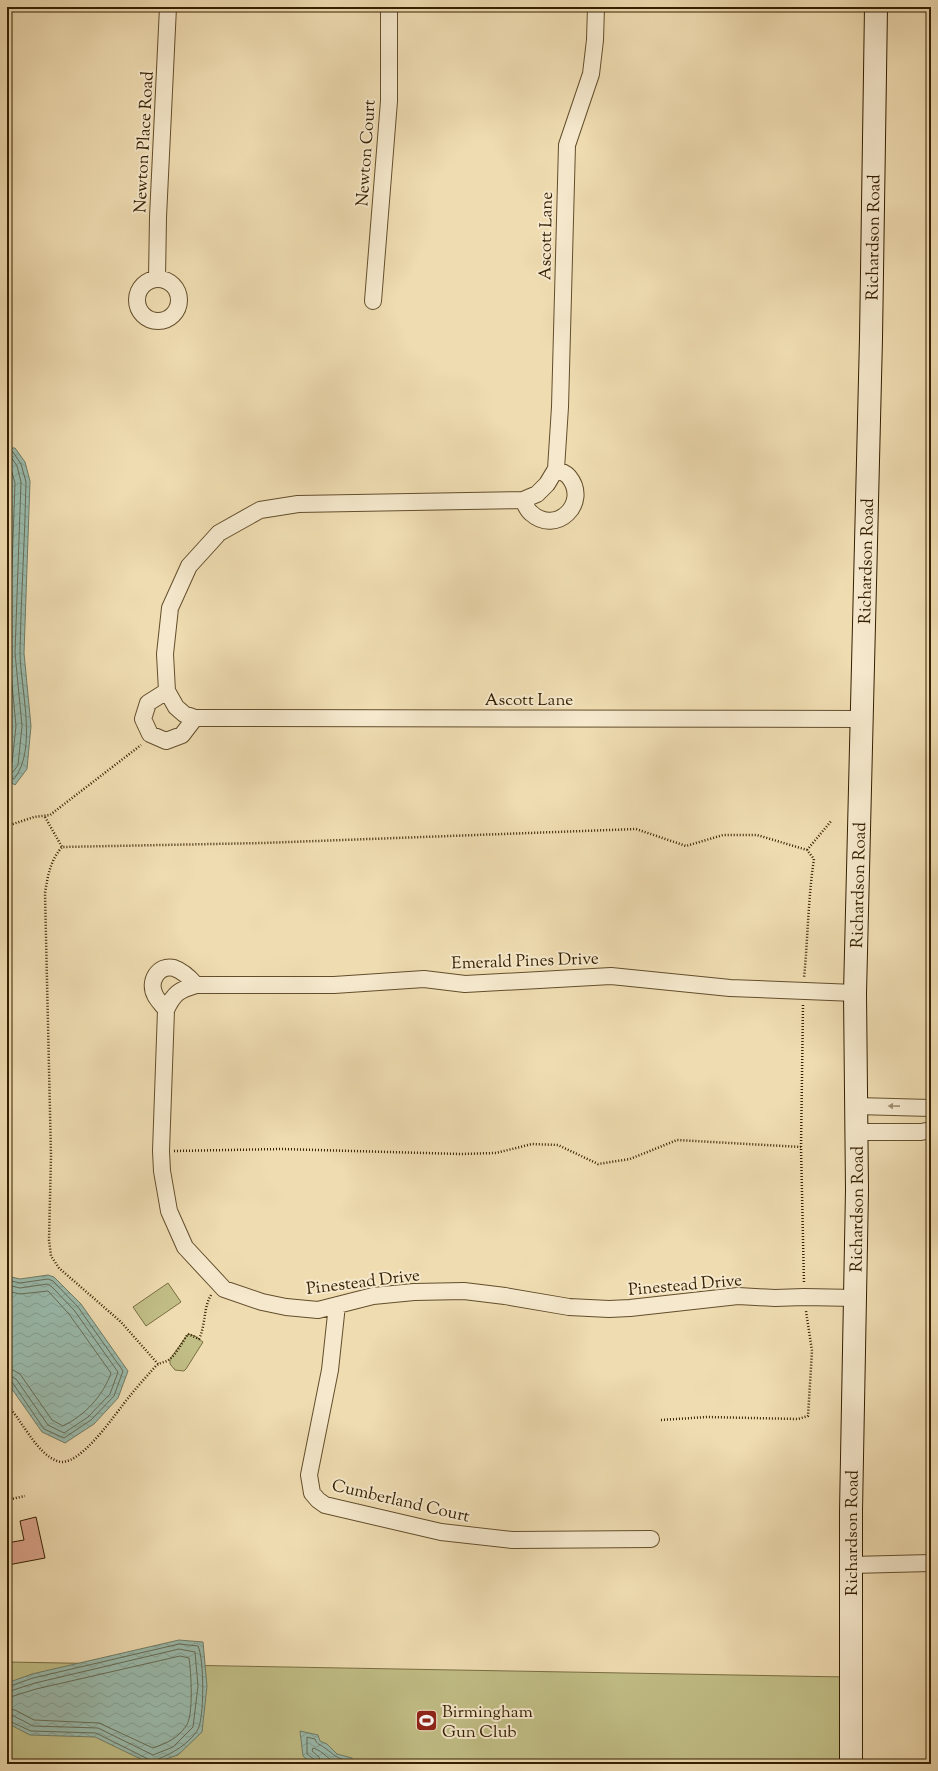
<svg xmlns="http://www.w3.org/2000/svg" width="938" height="1771" font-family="'Sorts Mill Goudy',serif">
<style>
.park{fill:#c1be86;stroke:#7a6e43}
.water{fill:url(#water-waves);stroke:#717d68}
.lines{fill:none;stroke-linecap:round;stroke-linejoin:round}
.shore{stroke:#676d56;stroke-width:1}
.building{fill:#daa48c;stroke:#341f00}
.street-casing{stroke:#634e2c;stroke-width:18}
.secondary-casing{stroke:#341f00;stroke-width:24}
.path{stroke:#341f00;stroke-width:2.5;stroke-dasharray:1 2;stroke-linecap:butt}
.street{stroke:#f5e8cc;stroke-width:16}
.secondary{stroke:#f5e8cc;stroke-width:22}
.oneway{fill:#9e8e70}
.labels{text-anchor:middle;stroke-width:4;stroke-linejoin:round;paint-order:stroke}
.street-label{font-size:17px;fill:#341f00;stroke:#f5e8cc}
.poi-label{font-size:17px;fill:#341f00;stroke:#f5e8cc;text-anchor:start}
</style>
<defs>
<pattern id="water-waves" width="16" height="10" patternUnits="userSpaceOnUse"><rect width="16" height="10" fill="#9abbad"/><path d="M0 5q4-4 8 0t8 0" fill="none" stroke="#85a093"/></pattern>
</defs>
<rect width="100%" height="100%" fill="#efdcb1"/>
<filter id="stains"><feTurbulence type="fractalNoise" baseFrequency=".005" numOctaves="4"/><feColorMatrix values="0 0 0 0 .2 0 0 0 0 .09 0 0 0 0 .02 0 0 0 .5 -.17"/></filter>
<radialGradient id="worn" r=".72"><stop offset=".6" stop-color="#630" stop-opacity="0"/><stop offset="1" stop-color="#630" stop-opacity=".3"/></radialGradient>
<path class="park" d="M168,1283L181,1302L146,1326L133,1307Z
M188,1334L195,1336L203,1342L186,1369L184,1371L175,1370L170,1364V1359Z
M7,1662L847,1677L848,1764H7Z"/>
<path class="water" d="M7,448H15L25,462L30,481L24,653L31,726L27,769L15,785L7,780Z
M48,1275L54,1277L81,1304L128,1371L118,1398L94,1424L65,1443L42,1432L7,1382V1276L20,1279Z
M179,1640L203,1642L207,1686L202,1732L178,1755L151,1764L95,1737L30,1735L7,1723V1683L32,1674Z
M300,1731L318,1735L320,1741L327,1744L337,1754L352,1758L354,1764H313L303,1756Z"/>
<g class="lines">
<path class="shore" d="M7,452H13L21,464L26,482C25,538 21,595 20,651C20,688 38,749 14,779L7,777
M7,457H11L17,466L21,482L15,653L22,726L18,765L13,772H7
M7,463L11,469L15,483L9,652L16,726L12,763L7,766
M7,1280L20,1283L48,1279L53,1281L78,1307L123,1371L114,1396L91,1420L64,1438L44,1429L12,1382L7,1380
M7,1285L20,1288L47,1284L51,1286L74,1310L118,1372L110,1394L88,1417L64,1433L48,1425L16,1379L7,1375
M7,1291L20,1294L48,1291L69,1314L111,1373C103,1396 85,1415 63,1426L52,1420L20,1374L13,1370L7,1369
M7,1687L33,1678L179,1644L198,1646C204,1658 205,1720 197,1731C187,1745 173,1753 158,1759L155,1764
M7,1692L35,1683L179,1649L195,1652L198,1686L193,1727L173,1747L153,1755L98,1728L33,1726L12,1715H7
M7,1698L36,1689L180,1656L189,1658C191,1671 194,1716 186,1726C178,1738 167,1743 153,1748L99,1723L34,1720L15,1710L7,1709
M7,1720L31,1731L96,1733L148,1759L150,1764
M316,1764L315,1760L307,1754V1737L315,1739C317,1745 320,1744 325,1748C336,1756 334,1757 348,1761L349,1764
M321,1764L319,1757L312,1751L313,1748C324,1751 329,1762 341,1764"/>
</g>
<path class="building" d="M36,1517L45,1558L8,1565L7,1543L24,1540L20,1521Z"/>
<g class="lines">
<defs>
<path id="street" d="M596,7L595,40L591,74L567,145L560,407L556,469L547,484L537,494L523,500L298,504L260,510L219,533L189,566L170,608L165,654L167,691L176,707L184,714L195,718L862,719
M157,278L158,217L168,7
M137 300a21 21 0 1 1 42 0a21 21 0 1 1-42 0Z
M373,301L389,101V7
M523,500C525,504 527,510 531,513C556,536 590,503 569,477C566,473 560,471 556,469
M167,691L148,703L143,719L150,734L166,741L182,735L195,718
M166,1010C163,1005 157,1000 155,995C148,982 158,964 174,968C183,971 190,978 196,985
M856,1106L931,1108
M856,1132H921L931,1130
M855,1298L804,1297L775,1298L738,1296L630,1308L609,1309L569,1307L505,1296L464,1291L414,1292L373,1296L318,1310L286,1307L262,1302L224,1289L185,1247L169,1211L162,1171L161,1151L166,1010C174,993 179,990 196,985H334L424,979L465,984L611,976L730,988L855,993
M337,1305L330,1370L309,1475L312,1493L318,1500L325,1505L441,1532L512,1540L651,1539
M851,1565L931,1563"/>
<g id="secondary">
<path id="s1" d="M851,1764V1511L857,1190L855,993L871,338L876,7"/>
</g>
</defs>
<use href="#street" class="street-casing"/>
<use href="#secondary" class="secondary-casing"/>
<path class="path" d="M45,817L62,847
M7,826L34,817L50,815L141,745
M807,850L832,820
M803,1005L801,1147L804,1284
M174,1151L281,1149L461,1154L496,1153L532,1144L558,1145L598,1164L630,1159L677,1140L801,1147
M158,1364L121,1322L59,1268L51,1256L49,1240L51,1156L45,893C48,875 50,861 62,847L263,843L636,829L686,846L723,835H757L807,850L814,859C808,898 808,938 804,978
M7,1405C22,1420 36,1453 57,1461C79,1470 117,1411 129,1397C137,1387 146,1377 155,1367C159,1362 165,1363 170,1359C177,1353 183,1341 188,1334L199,1339C206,1324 203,1309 211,1295
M661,1420L707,1417L798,1419L808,1416L812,1351L806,1311
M7,1500L25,1496"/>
<use href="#street" class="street"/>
<use href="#secondary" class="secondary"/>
</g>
<defs><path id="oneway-solid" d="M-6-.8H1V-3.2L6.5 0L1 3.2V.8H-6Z"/></defs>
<use class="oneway" href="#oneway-solid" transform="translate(894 1106) rotate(-179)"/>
<defs>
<symbol id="stadium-square" viewBox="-11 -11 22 22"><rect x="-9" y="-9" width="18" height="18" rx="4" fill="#8f2418" stroke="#f5e8cc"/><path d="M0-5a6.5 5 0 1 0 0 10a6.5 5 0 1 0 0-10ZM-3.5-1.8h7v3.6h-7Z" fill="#fff"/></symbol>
</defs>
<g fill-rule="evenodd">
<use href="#stadium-square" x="414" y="1708" width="25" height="25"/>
</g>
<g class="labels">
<g class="street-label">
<text transform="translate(143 142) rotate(-87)" y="6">Newton Place Road</text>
<text transform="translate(365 153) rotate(-86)" y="6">Newton Court</text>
<text transform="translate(545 236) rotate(-89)" y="6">Ascott Lane</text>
<text dy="6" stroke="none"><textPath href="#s1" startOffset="1527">Richardson Road</textPath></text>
<text dy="6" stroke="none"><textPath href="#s1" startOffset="1203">Richardson Road</textPath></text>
<text x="529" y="705">Ascott Lane</text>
<text dy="6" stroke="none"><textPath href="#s1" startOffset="879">Richardson Road</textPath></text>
<text transform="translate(525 960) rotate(-2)" y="6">Emerald Pines Drive</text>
<text dy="6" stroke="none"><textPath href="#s1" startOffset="555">Richardson Road</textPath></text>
<text transform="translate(363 1281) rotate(-7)" y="6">Pinestead Drive</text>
<text transform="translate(685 1284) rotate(-5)" y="6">Pinestead Drive</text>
<text transform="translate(401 1500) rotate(13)" y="6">Cumberland Court</text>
<text dy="6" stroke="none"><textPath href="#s1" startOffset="231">Richardson Road</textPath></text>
</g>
<g class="poi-label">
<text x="442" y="1717">Birmingham<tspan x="442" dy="20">Gun Club</tspan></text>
</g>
</g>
<rect width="938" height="1771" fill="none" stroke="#efdcb1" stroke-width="24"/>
<rect x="8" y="8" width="922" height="1755" fill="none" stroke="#341f00" stroke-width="2"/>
<rect x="12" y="12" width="914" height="1747" fill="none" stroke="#341f00"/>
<rect width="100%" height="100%" filter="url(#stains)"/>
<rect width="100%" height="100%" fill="url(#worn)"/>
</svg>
